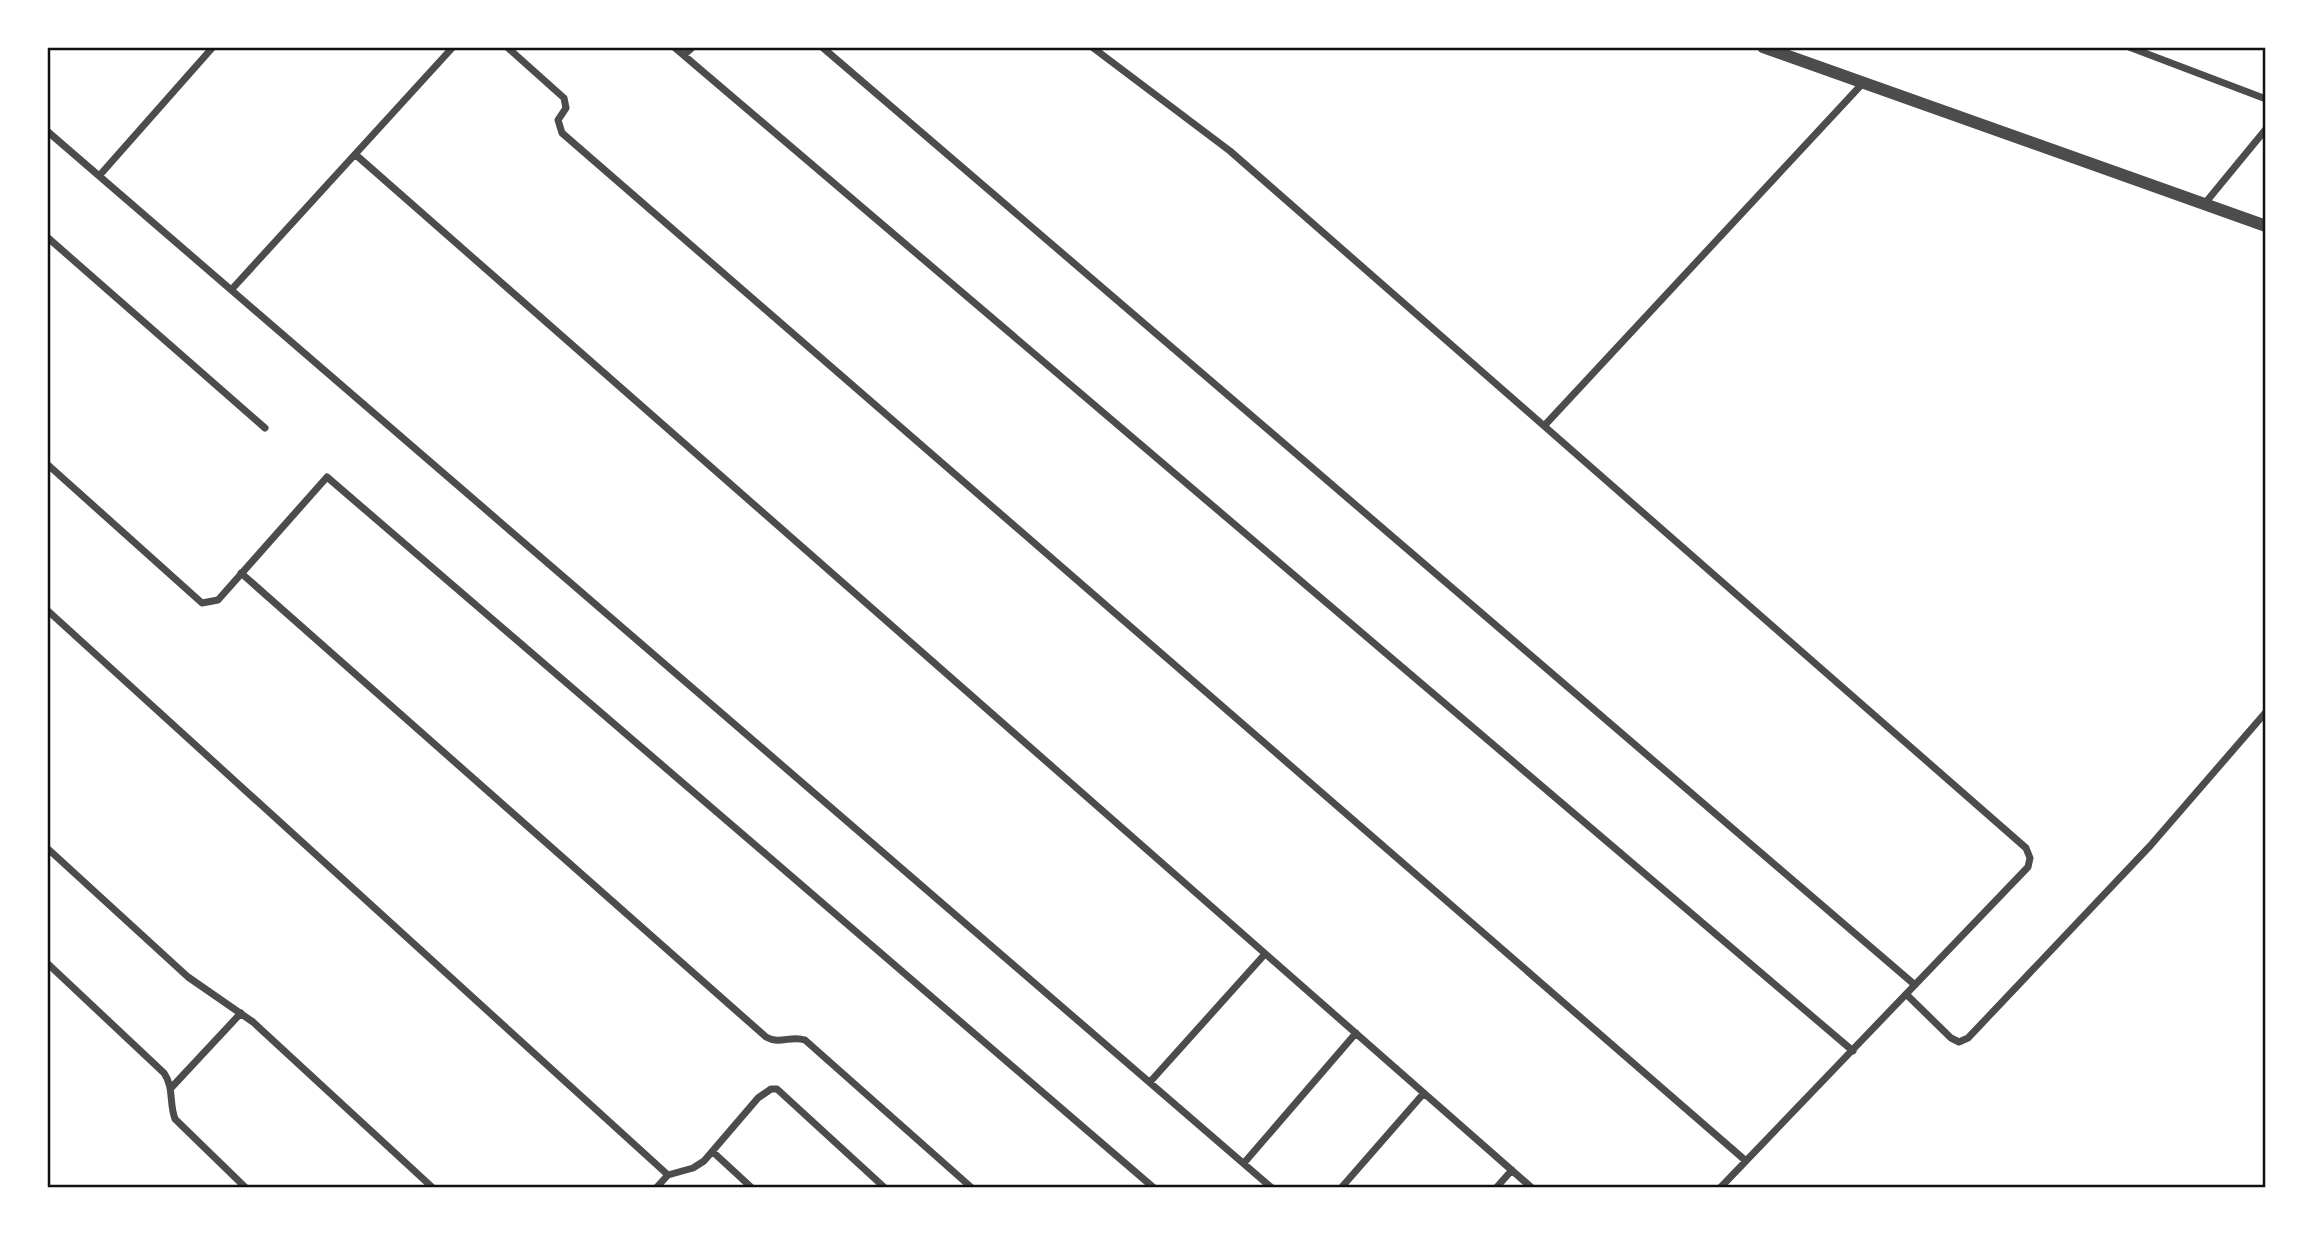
<svg xmlns="http://www.w3.org/2000/svg" width="2313" height="1235" font-family="Roboto,sans-serif">
<style>
.lines{fill:none;stroke-linecap:round;stroke-linejoin:round}
.minor{stroke:#4c4c4c;stroke-width:7}
.tertiary{stroke:#4c4c4c;stroke-width:12}
.neatline{fill:none;stroke:#111;stroke-width:2.5}
</style>
<rect width="100%" height="100%" fill="#fff"/>
<g class="lines">
<path class="minor" d="M507,47L564,98L566,108L558,120L562,133L1746,1161
M674,47L1853,1051
M822,47L1915,985
M1092,47L1230,151L2026,848L2030,858L2028,867L1720,1188
M2129,47L2266,99
M684,55L693,47
M47,131L1272,1188
M356,155L1532,1188
M99,176L213,47
M2206,202L2266,129
M47,237L265,428
M232,289L453,47
M1544,426L1863,83
M47,464L202,603L218,600L327,477L1154,1188
M241,573L766,1037C780,1045 791,1035 805,1040L972,1188
M47,610L668,1175
M47,848L188,977L253,1022L433,1188
M47,963L164,1073C174,1087 169,1103 175,1119L246,1188
M1907,995L1951,1038L1959,1042L1968,1038L2150,846L2266,712
M1150,1082L1265,954
M171,1088L241,1013
M713,1152L752,1188
M1244,1163L1356,1033
M668,1175L693,1168L704,1161L758,1098L771,1089H777L885,1188
M656,1188L668,1175
M1341,1188L1424,1093
M1496,1188L1512,1170"/>
<path class="tertiary" d="M1763,47L2266,226"/>
</g>
<rect width="2313" height="1235" fill="none" stroke="#ffffff" stroke-width="98"/>
<rect x="49" y="49" width="2215" height="1137" class="neatline"/>
</svg>
